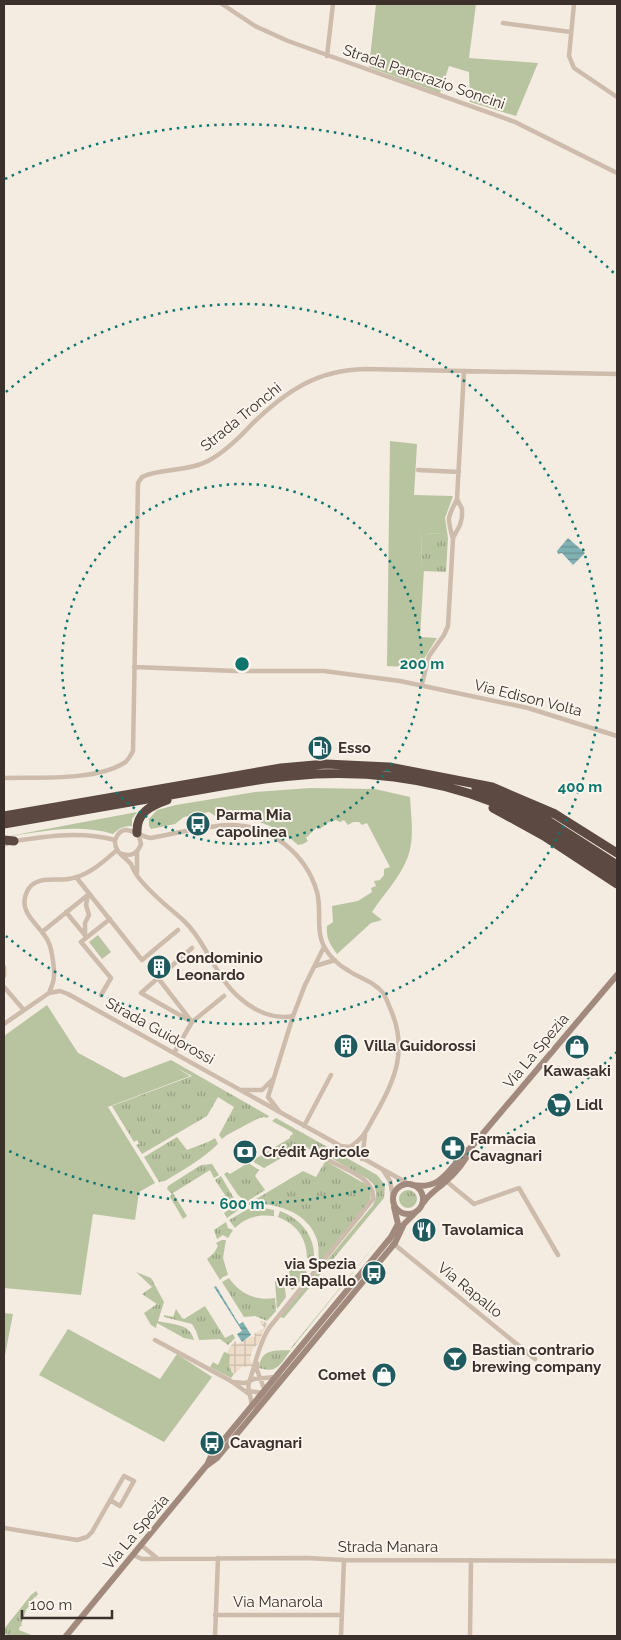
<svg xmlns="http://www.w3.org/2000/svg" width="621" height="1640" font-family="Raleway,sans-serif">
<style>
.grass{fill:url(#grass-tufts)}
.park{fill:#b8c4a0}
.plaza{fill:url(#plaza-grid)}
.water{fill:url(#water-rules)}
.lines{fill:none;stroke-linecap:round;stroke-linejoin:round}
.street{stroke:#cdbbac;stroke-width:4.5}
.secondary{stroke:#a18a7d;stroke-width:6}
.highway{stroke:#5c4a42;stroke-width:9}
.ring{fill:none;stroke:#0f766e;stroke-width:2.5;stroke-dasharray:2.5 5}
.labels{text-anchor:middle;stroke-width:4;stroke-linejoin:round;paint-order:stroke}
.street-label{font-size:15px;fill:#3b302b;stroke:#fbf5ee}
.poi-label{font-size:15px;font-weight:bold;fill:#3b302b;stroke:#fbf5ee;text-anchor:start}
.centre{fill:#0f766e;stroke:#fbf5ee;stroke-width:2.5}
.ring-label{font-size:15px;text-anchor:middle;font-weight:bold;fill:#0f766e;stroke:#fbf5ee;stroke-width:4;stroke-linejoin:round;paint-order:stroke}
</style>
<defs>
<pattern id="grass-tufts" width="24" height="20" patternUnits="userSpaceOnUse" patternTransform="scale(1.25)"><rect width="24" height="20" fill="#b8c4a0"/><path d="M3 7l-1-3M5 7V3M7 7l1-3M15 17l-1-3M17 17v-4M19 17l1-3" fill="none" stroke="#97a083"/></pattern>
<pattern id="plaza-grid" width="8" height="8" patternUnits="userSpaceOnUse" patternTransform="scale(1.25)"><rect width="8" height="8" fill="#ecdcc8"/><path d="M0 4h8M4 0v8" fill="none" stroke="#cbbdac"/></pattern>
<pattern id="water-rules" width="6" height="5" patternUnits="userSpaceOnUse" patternTransform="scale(1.25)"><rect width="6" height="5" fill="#7fb0b2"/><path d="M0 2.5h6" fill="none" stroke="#699091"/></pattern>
</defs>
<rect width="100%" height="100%" fill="#f4ebe1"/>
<path class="grass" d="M421,533L443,534L448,538L446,572L423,571L422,567Z
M78,1053L124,1078L171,1060L269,1116L267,1118L264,1117L259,1118L227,1135L222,1139L219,1135L234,1107L218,1097L207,1116L142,1154L136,1145L139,1144L137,1140L134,1142L112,1106L192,1076L169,1064L101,1089Z
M276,1118L377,1175L385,1185L384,1198L284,1318L280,1317L373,1205C378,1195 377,1186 368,1179L331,1158L329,1163L367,1185C371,1191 372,1195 369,1202L322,1259H319C318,1254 319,1249 318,1243C310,1212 279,1205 251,1202L303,1171L316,1177L325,1162L304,1145L264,1168L252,1161L290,1138V1136L293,1134L292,1132L272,1121Z
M177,1137L187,1150L208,1142L215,1138L218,1144C202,1159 185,1169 165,1181L159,1182L144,1157Z
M248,1163L259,1170L255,1176L265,1190L246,1202L238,1195L224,1174L227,1172L230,1174Z
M212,1164L219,1175L214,1178L210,1170L173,1193L187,1216L183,1219L170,1197L172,1194L167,1189L168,1186L201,1165Z
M221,1176L239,1207L237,1211L227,1218L224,1213L233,1207L215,1180Z
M399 1199a9 9 0 1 1 18 0a9 9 0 1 1-18 0Z
M258,1207L274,1210V1216C259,1214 246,1217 235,1228L229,1220L248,1209Z
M280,1211C301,1219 315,1236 314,1258H307C307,1238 296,1224 278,1217Z
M226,1222L228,1228L233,1230L228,1238L223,1235L217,1239L214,1230Z
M388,1229L292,1348L290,1349Z
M222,1240H226L223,1258L228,1275L223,1277L220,1280L207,1259L214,1253L218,1246L216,1243Z
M288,1262H298V1265L307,1272L293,1290L291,1289Z
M136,1272L151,1278L164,1302L158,1321C173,1325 190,1323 194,1340L184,1338L157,1323L156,1328L151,1325L144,1313L157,1304L142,1294L152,1287Z
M229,1278C240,1294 256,1301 275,1298L276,1311L267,1321L255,1316L244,1317L222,1282Z
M275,1281H284L286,1297L277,1309Z
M205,1306L225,1338L233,1334L235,1338L228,1345L220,1339L199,1340L196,1331L192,1324L164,1317V1315L173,1317L176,1309L182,1318L184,1319Z
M291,1350C280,1364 278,1374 259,1368C261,1348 275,1351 291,1350Z
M224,1352L230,1354L231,1371L234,1374L231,1378L210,1367L213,1362L218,1365Z
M36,1591L38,1594L26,1610L21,1625L23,1626H20L19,1630L34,1636H9L4,1633V1629L31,1595Z"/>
<path class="park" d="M376,4H476L469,58L538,63L516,116L470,102L469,72L449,66L440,93L369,67Z
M390,441L417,444L414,495L453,496L445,518L448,538L443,534L421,533L422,567L424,569L420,637L437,638L422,662L419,664C406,659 410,662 400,666C396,667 391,666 387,666Z
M310,788L375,789L410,797C411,817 415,840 407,859C399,879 383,895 372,912L382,920L371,923L337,954C330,944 326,939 327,926L333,922L332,906L358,901L372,892L371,888L376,886L374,881L380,880L384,875V869L390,867L367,823L362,825L359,822H353L348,825L344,820L340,822L336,820L329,822L320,829L317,827L306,838L308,841L303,844L298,845L282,831L250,818L232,816L217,817L209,812L184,817L175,824L151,829L149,826V819L157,810L176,805L255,792Z
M137,812L132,819V826C124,826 119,828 113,834C78,823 40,832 4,837Z
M98,935L111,952L102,959L89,942Z
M47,1005L78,1053L124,1078L167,1062L190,1076L108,1107L155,1183L139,1192L135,1220L93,1214L81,1295L4,1288V1036Z
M4,1313L13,1314L4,1360Z
M68,1329L160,1379L177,1354L212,1377L164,1442L39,1375Z"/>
<path class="plaza" d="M261,1320L267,1323L258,1344L253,1348L250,1359L253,1366L242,1367L234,1374L229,1366L230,1354L227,1353L230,1347L235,1341L238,1344L252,1336L253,1338L255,1336L254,1334L264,1328L260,1322Z"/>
<path class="water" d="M568,538L585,553L573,565L562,553L558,554L557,551Z
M216,1286L239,1324L243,1322L251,1335L242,1342L237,1334L242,1331L214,1287Z"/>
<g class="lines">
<path class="street" d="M222,4L255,26L288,41L515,122L617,173
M574,4L569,56L574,68L617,97
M503,23L571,32
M327,56L333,4
M418,470L459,472
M453,538L460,525L462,517V509L457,499L464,371
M134,667L236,671H324L400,681L528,708L617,736
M422,684L429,656L444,635L448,626L453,539C447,517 447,519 457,499
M4,778C37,777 95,781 124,763C129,760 130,756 133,751L138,483L142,477C160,468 187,472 208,461C225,452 240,437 252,424C286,391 317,370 365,369L617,374
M4,845L14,841C48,836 81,831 115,840
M137,852V873
M122,854C131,857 138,853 141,844L139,836
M76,877L142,960L178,930
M66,912L84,934
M42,932L89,894
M85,936V923L89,915L86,905L88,895
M192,948L141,993L192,1022L224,996
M315,966L335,960
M4,967V976
M158,978L192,1022L174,1053
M4,987L23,1009
M49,993C50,990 52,986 53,982C56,974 52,949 48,941C40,924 14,912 29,888C38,876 55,881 68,879C88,876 102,863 117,850
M101,995L111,978L81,942L110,919
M293,1016C274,1020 255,1011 241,999C215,978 207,942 182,919C167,906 151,894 138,877C135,873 133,869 131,864C124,856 114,852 115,840C123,819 137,837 151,838C177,833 204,826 230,825C271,825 306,854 317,892C322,909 315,932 325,948C330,957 340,966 349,971C361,979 375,982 384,994C386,998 388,1003 390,1008C408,1048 396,1079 375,1115C367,1129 365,1137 350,1147L339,1146
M4,1024L49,993L60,991L68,994L409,1184
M241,1090H262L272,1080
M279,1111L268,1097L293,1016L305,985L324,947
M304,1126L331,1075
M362,1159L365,1135
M383,1170L390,1181L393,1197
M446,1181L474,1204L519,1188L558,1255
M389,1240L535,1359
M155,1340L231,1381L249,1394
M257,1363V1370L265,1391
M232,1382L245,1383L254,1379L275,1377
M247,1391L264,1393
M251,1406C253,1398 246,1390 249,1383C255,1365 259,1343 269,1328L373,1199C376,1179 345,1169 330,1161
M255,1412C256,1403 274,1380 283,1377
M4,1528L77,1540L87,1537L92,1532L124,1476L134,1481L120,1506L110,1500
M141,1545L158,1559
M133,1555L142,1559L307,1558L344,1560L617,1561
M215,1615H342
M215,1636L218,1558
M341,1636L344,1560
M470,1636L471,1560"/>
<path class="secondary" d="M393 1199a15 15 0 1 1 30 0a15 15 0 1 1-30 0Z
M412,1185C440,1190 447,1172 463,1155C466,1151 471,1148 474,1144L617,975
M423,1203C429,1194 436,1190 444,1183C455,1174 466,1160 472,1147
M207,1465L212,1454L391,1237L398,1224L394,1207
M66,1636L206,1466L217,1458L395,1243L404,1224L415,1213"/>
<path class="highway" d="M476,788L515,803L539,815L617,865
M493,808L544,836L617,884
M4,816L281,768L326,764L389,767L492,787L555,814L617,853
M4,824C61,814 118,804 176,794C214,788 253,779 292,776C359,769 430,777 493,802C538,820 577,847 617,874
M137,833C136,813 150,806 167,800
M4,840L14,841"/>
</g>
<g class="ring">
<circle cx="242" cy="664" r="180"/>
<path d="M6 392A360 360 0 1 1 6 936"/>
<path d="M617 1052A540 540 0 0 1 5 1149M5 179A540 540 0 0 1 617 276"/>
</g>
<defs>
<symbol id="fuel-disc" viewBox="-11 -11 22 22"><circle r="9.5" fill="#1f5a5e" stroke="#fbf5ee"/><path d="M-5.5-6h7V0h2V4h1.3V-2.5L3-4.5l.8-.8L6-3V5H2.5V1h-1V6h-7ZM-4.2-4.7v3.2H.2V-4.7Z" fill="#fff"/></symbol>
<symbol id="bus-disc" viewBox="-11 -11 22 22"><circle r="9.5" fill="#1f5a5e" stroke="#fbf5ee"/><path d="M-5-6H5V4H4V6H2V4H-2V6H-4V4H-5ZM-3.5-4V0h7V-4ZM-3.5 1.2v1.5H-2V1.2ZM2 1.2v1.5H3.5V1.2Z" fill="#fff"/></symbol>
<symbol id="building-disc" viewBox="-11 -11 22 22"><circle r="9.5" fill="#1f5a5e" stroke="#fbf5ee"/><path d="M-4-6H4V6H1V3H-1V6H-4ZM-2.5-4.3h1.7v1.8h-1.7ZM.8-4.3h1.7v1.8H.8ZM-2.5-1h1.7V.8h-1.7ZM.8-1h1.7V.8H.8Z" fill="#fff"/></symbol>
<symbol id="shop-disc" viewBox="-11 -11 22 22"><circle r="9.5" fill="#1f5a5e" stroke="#fbf5ee"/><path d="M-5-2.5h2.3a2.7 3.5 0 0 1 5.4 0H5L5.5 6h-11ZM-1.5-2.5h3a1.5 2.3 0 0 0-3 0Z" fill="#fff"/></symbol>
<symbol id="supermarket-disc" viewBox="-11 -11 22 22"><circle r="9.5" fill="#1f5a5e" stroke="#fbf5ee"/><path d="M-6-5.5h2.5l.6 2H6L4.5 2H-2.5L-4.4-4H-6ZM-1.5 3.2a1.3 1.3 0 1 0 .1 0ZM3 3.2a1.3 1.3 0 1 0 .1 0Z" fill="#fff"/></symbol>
<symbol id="pharmacy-disc" viewBox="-11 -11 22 22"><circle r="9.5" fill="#1f5a5e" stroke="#fbf5ee"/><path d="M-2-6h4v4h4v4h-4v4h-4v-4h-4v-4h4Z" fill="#fff"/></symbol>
<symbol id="bank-disc" viewBox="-11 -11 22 22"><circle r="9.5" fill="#1f5a5e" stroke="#fbf5ee"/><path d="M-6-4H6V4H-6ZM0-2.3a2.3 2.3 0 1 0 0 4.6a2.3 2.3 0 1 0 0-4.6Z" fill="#fff"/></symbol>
<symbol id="restaurant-disc" viewBox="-11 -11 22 22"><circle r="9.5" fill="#1f5a5e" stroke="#fbf5ee"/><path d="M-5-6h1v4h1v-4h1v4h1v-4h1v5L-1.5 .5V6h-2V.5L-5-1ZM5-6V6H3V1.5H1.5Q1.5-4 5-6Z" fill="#fff"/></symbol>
<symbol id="bar-disc" viewBox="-11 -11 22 22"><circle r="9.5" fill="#1f5a5e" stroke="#fbf5ee"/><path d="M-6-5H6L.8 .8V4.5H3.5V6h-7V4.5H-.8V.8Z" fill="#fff"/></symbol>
</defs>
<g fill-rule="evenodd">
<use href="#fuel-disc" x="306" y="734" width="28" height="28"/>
<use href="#bus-disc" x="184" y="810" width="28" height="28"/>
<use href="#building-disc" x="145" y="953" width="28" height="28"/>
<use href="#building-disc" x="332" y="1032" width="28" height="28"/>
<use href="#shop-disc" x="563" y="1033" width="28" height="28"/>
<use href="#supermarket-disc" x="545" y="1091" width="28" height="28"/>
<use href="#pharmacy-disc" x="439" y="1134" width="28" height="28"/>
<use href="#bank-disc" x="231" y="1138" width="28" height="28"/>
<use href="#restaurant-disc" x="410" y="1216" width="28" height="28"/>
<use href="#bus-disc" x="360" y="1259" width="28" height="28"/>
<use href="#bar-disc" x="441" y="1345" width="28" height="28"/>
<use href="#shop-disc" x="370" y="1361" width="28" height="28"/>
<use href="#bus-disc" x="198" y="1429" width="28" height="28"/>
</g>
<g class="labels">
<g class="street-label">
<text transform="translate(424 77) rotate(19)" y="5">Strada Pancrazio Soncini</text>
<text transform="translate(241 417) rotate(-39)" y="5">Strada Tronchi</text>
<text transform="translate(528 698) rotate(14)" y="5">Via Edison Volta</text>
<text transform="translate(160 1031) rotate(29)" y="5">Strada Guidorossi</text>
<text transform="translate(536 1051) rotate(-50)" y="5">Via La Spezia</text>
<text transform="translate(470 1290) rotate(39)" y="5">Via Rapallo</text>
<text transform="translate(136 1532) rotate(-50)" y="5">Via La Spezia</text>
<text x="388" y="1552">Strada Manara</text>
<text x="278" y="1607">Via Manarola</text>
</g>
<g class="poi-label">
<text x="338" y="753">Esso</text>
<text x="216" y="820">Parma Mia<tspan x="216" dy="17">capolinea</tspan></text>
<text x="176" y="963">Condominio<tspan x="176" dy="17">Leonardo</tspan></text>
<text x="364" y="1051">Villa Guidorossi</text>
<text x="577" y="1076" text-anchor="middle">Kawasaki</text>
<text x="576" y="1110">Lidl</text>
<text x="470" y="1144">Farmacia<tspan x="470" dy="17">Cavagnari</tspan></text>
<text x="262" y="1157">Crédit Agricole</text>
<text x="442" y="1235">Tavolamica</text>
<text x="356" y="1269" text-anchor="end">via Spezia<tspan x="356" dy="17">via Rapallo</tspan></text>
<text x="472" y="1355">Bastian contrario<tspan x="472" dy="17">brewing company</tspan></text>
<text x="366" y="1380" text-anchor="end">Comet</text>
<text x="230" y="1448">Cavagnari</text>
</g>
</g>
<circle cx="242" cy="664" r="8" class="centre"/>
<g class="ring-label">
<text x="422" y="669">200 m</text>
<text x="580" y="792">400 m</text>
<text x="242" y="1209">600 m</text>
</g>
<rect width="621" height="1640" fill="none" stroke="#3b302b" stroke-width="10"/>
<path d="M22 1610v8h90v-8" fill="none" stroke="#3b302b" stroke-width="2.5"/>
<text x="30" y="1610" font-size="15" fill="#3b302b" stroke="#fbf5ee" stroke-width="4" paint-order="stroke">100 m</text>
</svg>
